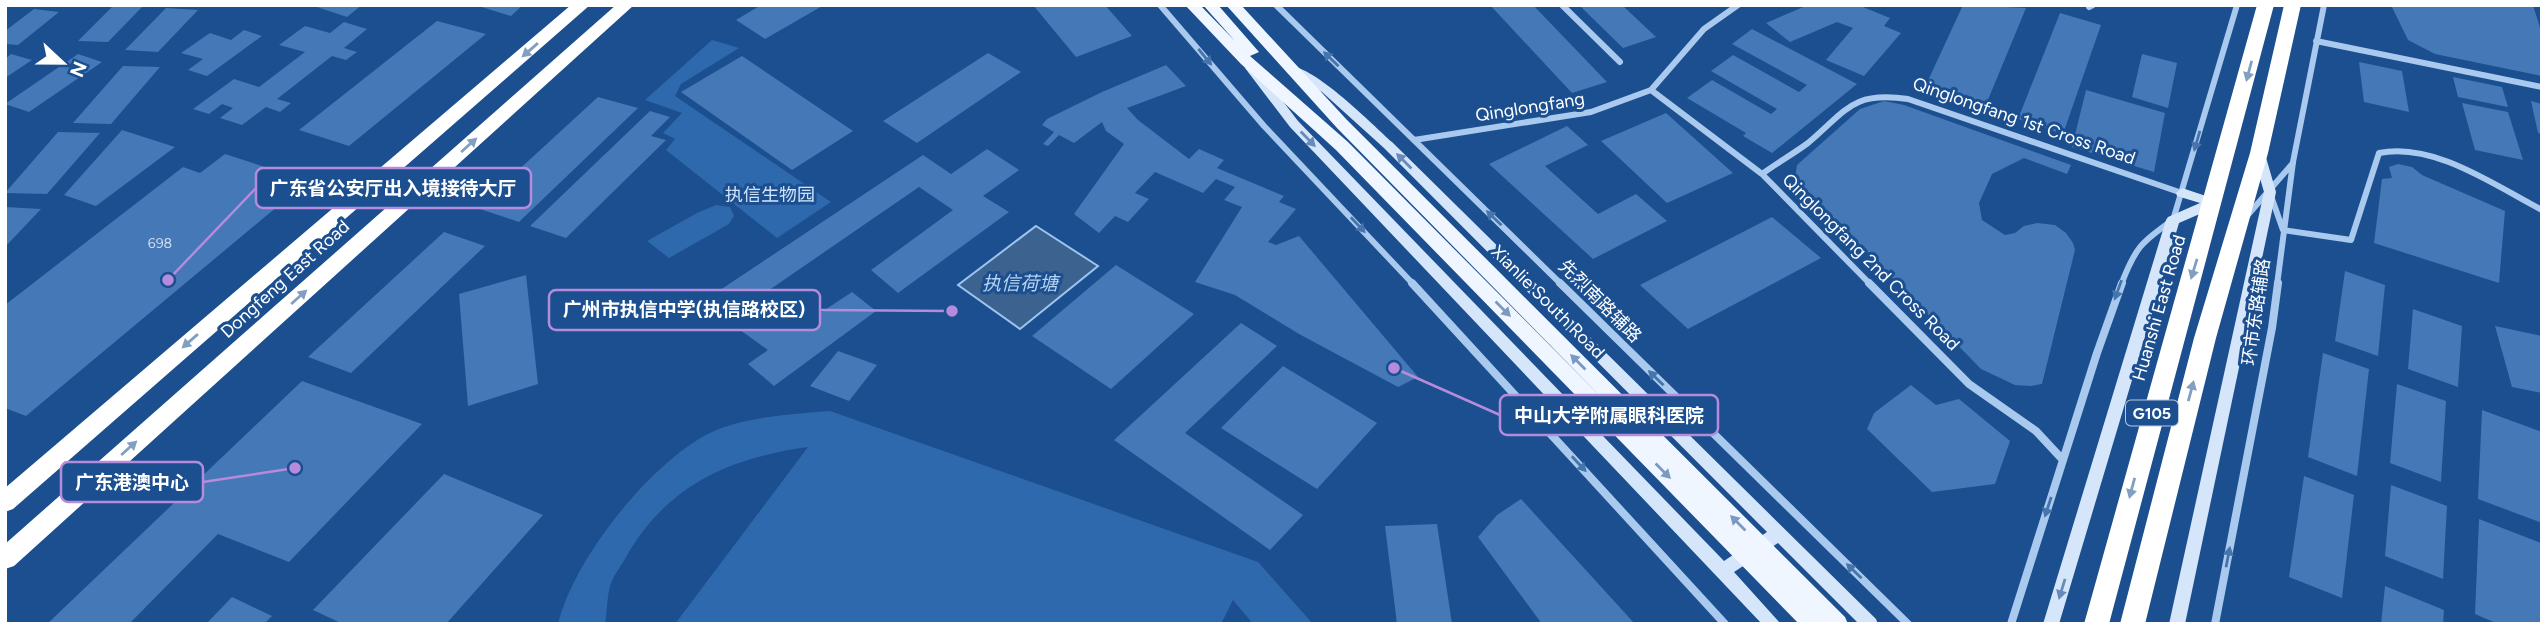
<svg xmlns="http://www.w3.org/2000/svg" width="2547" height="629" font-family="Figtree,'Noto Sans SC',sans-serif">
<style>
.green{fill:#2e69ad}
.water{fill:#3c6290;stroke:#9cc4f0;stroke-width:2}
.building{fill:#4478b7}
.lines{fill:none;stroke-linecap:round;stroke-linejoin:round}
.street-far1{stroke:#a9c9ee;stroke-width:6}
.street{stroke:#a9c9ee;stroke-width:8}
.secondary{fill:#d6e6fa;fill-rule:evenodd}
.primary{fill:#f0f6ff;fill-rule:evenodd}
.highway{fill:#fff;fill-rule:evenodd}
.oneway{fill:#829ec1}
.oneway2{fill:#4674ac}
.oneway3{fill:#668bba}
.oneway4{fill:#7b9ac1}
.labels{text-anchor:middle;stroke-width:6;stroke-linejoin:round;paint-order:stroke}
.number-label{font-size:14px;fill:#d0dded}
.shield{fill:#1b4f8f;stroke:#bbcadd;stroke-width:2}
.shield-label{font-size:16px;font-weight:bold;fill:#fff}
.street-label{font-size:18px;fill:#fff;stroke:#1b4f8f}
.park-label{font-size:18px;fill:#cfe3fa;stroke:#1b4f8f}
.water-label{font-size:19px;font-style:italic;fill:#b5d3f5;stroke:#1b4f8f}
.leader{fill:none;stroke:#b68bdc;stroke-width:2.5}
.callout-dot{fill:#b68bdc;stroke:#1b4f8f;stroke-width:2.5}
.callout{fill:#1b4f8f;stroke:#b68bdc;stroke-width:2.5}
.callout-label{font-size:19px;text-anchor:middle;font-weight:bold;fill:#fff}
</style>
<rect width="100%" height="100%" fill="#1b4f8f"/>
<path class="green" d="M712,40L739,48L681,84L675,96L831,202L777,238L666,150L675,139L663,133L682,113L645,100Z
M716,205L730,207L734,216L729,224L669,258L647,241L697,213Z
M830,411L1258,562L1313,624H1253L1233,600L1221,624H675L808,447C729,458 667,485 626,557C621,566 613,576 610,586C607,598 607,612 605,624H558C574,559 646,469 704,436C738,417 792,414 830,411Z"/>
<path class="water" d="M1036,226L1098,266L1020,329L958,285Z"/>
<path class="building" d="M114,5H144L108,42L78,41Z
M311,5H362L347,17Z
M475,5H523L511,16Z
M761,5H824L765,39L736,20Z
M1033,5H1105L1132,36L1076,57Z
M1490,5H1533L1607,82L1572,93Z
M1579,5H1622L1656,37L1623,48Z
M1808,5H1858L1890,18L1884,26L1901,33L1864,76L1826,60L1853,28L1837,22L1790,42L1766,23Z
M1963,5L2026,8L1985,107L1925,87Z
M2391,5H2533L2542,34V76L2435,54L2408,40Z
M166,8L198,10L158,52L125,50Z
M34,9L59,12L18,45L5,44V31Z
M2060,13L2101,25L2063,134L2018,119Z
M437,21L486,34L349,146L299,130Z
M344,22L367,29L344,48L357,52L346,60L332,56L277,99L291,103L280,112L266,107L242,125L220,118L233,108L222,104L209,114L193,109L234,79L259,87L305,52L279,45L305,26L330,33Z
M1752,29L1857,84L1772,153L1743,136L1746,133L1687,98L1712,80L1771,114L1777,109L1711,71L1733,55L1799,92L1807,85L1732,44Z
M244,30L262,36L207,76L188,70L203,59L181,53L210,33L231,40Z
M988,53L1021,72L917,143L883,121Z
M11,54L32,60L5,78V59Z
M78,54L102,62L29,112L5,104Z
M2142,54L2177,63L2168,108L2132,97Z
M742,56L853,131L792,170L681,92Z
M2359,62L2402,71L2409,112L2364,102Z
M1166,65L1186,86L1127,108L1138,120L1189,159L1199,149L1224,160L1217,168L1284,196L1279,202L1296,209L1268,242L1276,245L1299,236L1418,377L1398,387L1299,334L1235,295L1195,282L1242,207L1224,200L1235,187L1216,179L1203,193L1155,172L1135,193L1149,199L1128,222L1115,216L1099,233L1074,214L1124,144L1106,131L1102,122L1074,143L1059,135L1048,146L1043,144L1054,132L1042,125L1047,119L1102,92Z
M123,66L160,67L111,124L73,123Z
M2453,77L2502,87L2508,107L2458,97Z
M2086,90L2165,113L2154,172L2072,147Z
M598,97L638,108L519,222L477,208Z
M1884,101L1904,105L2071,165L2067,174L2024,158L1992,174L1979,203L1982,220L2005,235L2015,233L2024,226L2037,223L2055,225L2066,233L2073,243L2075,250L2042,384L2031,386L2015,385L1981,369L1795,178L1797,165L1860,109Z
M2531,101L2542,104V134L2538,133Z
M2462,103L2508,112L2523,160L2475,150Z
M650,111L670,117L651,136L666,140L566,238L530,226Z
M1666,113L1733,173L1667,203L1601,141Z
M1567,126L1588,145L1545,166L1598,214L1636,194L1667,221L1593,259L1489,164Z
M122,130L175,147L96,206L64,195Z
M58,132L100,133L47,194L5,193Z
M987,149L1019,170L983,196L1009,212L898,293L871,270L953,210L919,187L743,308L720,290L923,155L951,174Z
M225,154L308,181L26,416L5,408V305L183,167L200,173Z
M2398,164L2412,167L2422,175L2505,211L2499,283L2374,243L2382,179L2392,178L2389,167Z
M5,207L41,209L5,247Z
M1772,217L1821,258L1688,329L1640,285Z
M444,232L485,246L351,373L308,357Z
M1116,265L1194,314L1111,389L1032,336Z
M2345,271L2385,285L2378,356L2335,341Z
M526,275L538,384L468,406L459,294Z
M774,290L811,319L852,292L876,311L774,386L748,364L768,350L729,322Z
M2413,309L2462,326L2458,387L2408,369Z
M1241,323L1277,346L1185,433L1303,515L1270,550L1114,440Z
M2495,326L2542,336V393L2512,387Z
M838,351L877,365L849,401L810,386Z
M2323,353L2369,369L2357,476L2308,457Z
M1283,366L1377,423L1317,489L1221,428Z
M302,381L422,424L289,562L218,534L129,624H47Z
M2397,384L2446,401L2441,482L2390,463Z
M1911,385L1936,405L1959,399L2010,441L1995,484L1932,492L1867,429L1874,413Z
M2482,410L2542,432V523L2478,499Z
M444,474L543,515L446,624H343L313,610Z
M2304,476L2354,495L2342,598L2289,577Z
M2391,485L2447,506L2443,579L2385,556Z
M1521,499L1635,624H1542L1478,537L1497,515Z
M2479,519L2541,543L2540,624H2498L2475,614Z
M1437,524L1452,624H1397L1385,526Z
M2385,586L2444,610L2443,624H2381Z
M232,597L272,616L264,624H206Z"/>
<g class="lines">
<path class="street-far1" d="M1160,5L1264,126L1414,285
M1276,5L1562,285
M1562,5L1620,62
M2089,7L2093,5
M2316,41L2542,87
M1651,90L1762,174L1871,285
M1414,140L1591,112L1651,90L1704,29L1738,5
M1762,174C1777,163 1793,154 1808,143C1847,110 1852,91 1908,99L2182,193
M2271,196L2283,230L2351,240L2379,153C2434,142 2494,185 2542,210
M2246,217L2293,163
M2121,285C2135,248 2141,242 2173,220L2237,5
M2277,285L2293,162L2324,5"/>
<path class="street" d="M1412,283L1725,624
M1560,283L1908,624
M1869,283L1969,384L2036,431L2063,460
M2011,624L2097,353L2122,283
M2215,624L2272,328L2278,283"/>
<path class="secondary" d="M1251,64L1255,65L1298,121L1724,561L1767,532L1384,148L1322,92L1287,72V66C1312,63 1373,125 1392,142L1876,619L1878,624H1859L1778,543L1734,572L1781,624H1762L1290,127L1245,68Z
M2259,150L2265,154L2276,192L2185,624H2169L2264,192L2253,154Z
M2182,188L2218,200L2220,203L2218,206L2179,223L2059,624H2043L2166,220L2168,217L2200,203L2177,196L2176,193Z"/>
<path class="primary" d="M1185,5H1200L1235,41L1203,5H1218L1259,52L1250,56L1348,142L1608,404L1337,128L1226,5H1241L1347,120L1845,617L1848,624H1799L1336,150L1241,64Z"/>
<path class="highway" d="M571,5H590L13,509L5,512V488Z
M616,5H634L14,566L5,569V544Z
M2257,5H2274L2109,624H2084Z
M2284,5H2301L2268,153L2216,338L2145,624H2120L2194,338L2250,153Z"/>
</g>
<defs><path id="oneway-solid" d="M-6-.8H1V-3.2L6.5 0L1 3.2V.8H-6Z" transform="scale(1.75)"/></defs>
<g class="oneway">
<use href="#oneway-solid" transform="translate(530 50) rotate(139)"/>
<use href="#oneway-solid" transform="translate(2249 71) rotate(105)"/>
<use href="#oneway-solid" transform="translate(469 145) rotate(-42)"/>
<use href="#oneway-solid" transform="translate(2194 269) rotate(107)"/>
<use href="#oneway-solid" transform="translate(299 297) rotate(-42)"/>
<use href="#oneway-solid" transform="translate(190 341) rotate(139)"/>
<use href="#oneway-solid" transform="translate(2191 391) rotate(-75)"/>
<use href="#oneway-solid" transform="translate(129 448) rotate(-42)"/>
<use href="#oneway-solid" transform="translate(2132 488) rotate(105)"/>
</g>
<g class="oneway2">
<use href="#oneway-solid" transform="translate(1205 57) rotate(51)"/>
<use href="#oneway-solid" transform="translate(1331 59) rotate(-136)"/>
<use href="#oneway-solid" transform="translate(2197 141) rotate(106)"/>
<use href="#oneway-solid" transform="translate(1494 218) rotate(-136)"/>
<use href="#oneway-solid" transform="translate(1358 225) rotate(47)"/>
<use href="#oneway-solid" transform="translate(2118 290) rotate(110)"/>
<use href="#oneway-solid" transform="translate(1656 378) rotate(-136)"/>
<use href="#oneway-solid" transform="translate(1579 464) rotate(47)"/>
<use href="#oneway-solid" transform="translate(2048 507) rotate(108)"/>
<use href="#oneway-solid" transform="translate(2228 557) rotate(-79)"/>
<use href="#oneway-solid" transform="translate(1854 571) rotate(-136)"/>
</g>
<g class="oneway3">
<use href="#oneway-solid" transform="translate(1308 139) rotate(46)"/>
<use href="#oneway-solid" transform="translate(1404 161) rotate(-135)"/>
<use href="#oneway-solid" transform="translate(2062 589) rotate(107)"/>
</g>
<g class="oneway4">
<use href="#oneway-solid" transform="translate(1503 309) rotate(45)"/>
<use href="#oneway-solid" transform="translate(1578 362) rotate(-135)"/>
<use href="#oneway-solid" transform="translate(1663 471) rotate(45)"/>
<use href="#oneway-solid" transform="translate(1738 523) rotate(-135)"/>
</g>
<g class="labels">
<g class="number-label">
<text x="160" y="248">698</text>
</g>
<rect class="shield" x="2126" y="400.5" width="52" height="25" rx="5"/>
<g class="shield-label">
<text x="2152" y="419">G105</text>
</g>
<g class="street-label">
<text transform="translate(1530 107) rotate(-9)" y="6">Qinglongfang</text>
<text transform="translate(2024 121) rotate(19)" y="6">Qinglongfang 1st Cross Road</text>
<text transform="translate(1871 262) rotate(45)" y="6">Qinglongfang 2nd Cross Road</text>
<text transform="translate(285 279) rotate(-42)" y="6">Dongfeng East Road</text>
<text transform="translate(1600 301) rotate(45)" y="6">先烈南路辅路</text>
<text transform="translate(1548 302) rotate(45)" y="6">Xianlie South Road</text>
<text transform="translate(2159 308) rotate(-74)" y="6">Huanshi East Road</text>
<text transform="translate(2256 312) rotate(-82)" y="6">环市东路辅路</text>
</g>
<g class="park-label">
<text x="770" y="201">执信生物园</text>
</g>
<g class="water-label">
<text x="1020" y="290">执信荷塘</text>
</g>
</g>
<path class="leader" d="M168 280L256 188M952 311L820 310M1394 368L1500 415M295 468L203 482"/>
<g class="callout-dot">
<circle cx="168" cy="280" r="7"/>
<circle cx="952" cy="311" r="7"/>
<circle cx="1394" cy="368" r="7"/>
<circle cx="295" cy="468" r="7"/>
</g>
<g class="callout">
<rect x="256" y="168" width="275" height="40" rx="7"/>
<rect x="549" y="290" width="271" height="40" rx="7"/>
<rect x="1500" y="395" width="218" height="40" rx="7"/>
<rect x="61" y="462" width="142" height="40" rx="7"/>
</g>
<g class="callout-label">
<text x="393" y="195">广东省公安厅出入境接待大厅</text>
<text x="684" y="316">广州市执信中学(执信路校区)</text>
<text x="1609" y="422">中山大学附属眼科医院</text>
<text x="132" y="489">广东港澳中心</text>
</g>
<rect width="2547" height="629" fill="none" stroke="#ffffff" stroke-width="14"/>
<g transform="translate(63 63) rotate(112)" stroke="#1b4f8f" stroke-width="5" paint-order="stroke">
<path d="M0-5L12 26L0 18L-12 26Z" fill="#ffffff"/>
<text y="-10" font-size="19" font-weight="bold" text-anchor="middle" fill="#ffffff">N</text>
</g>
</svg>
